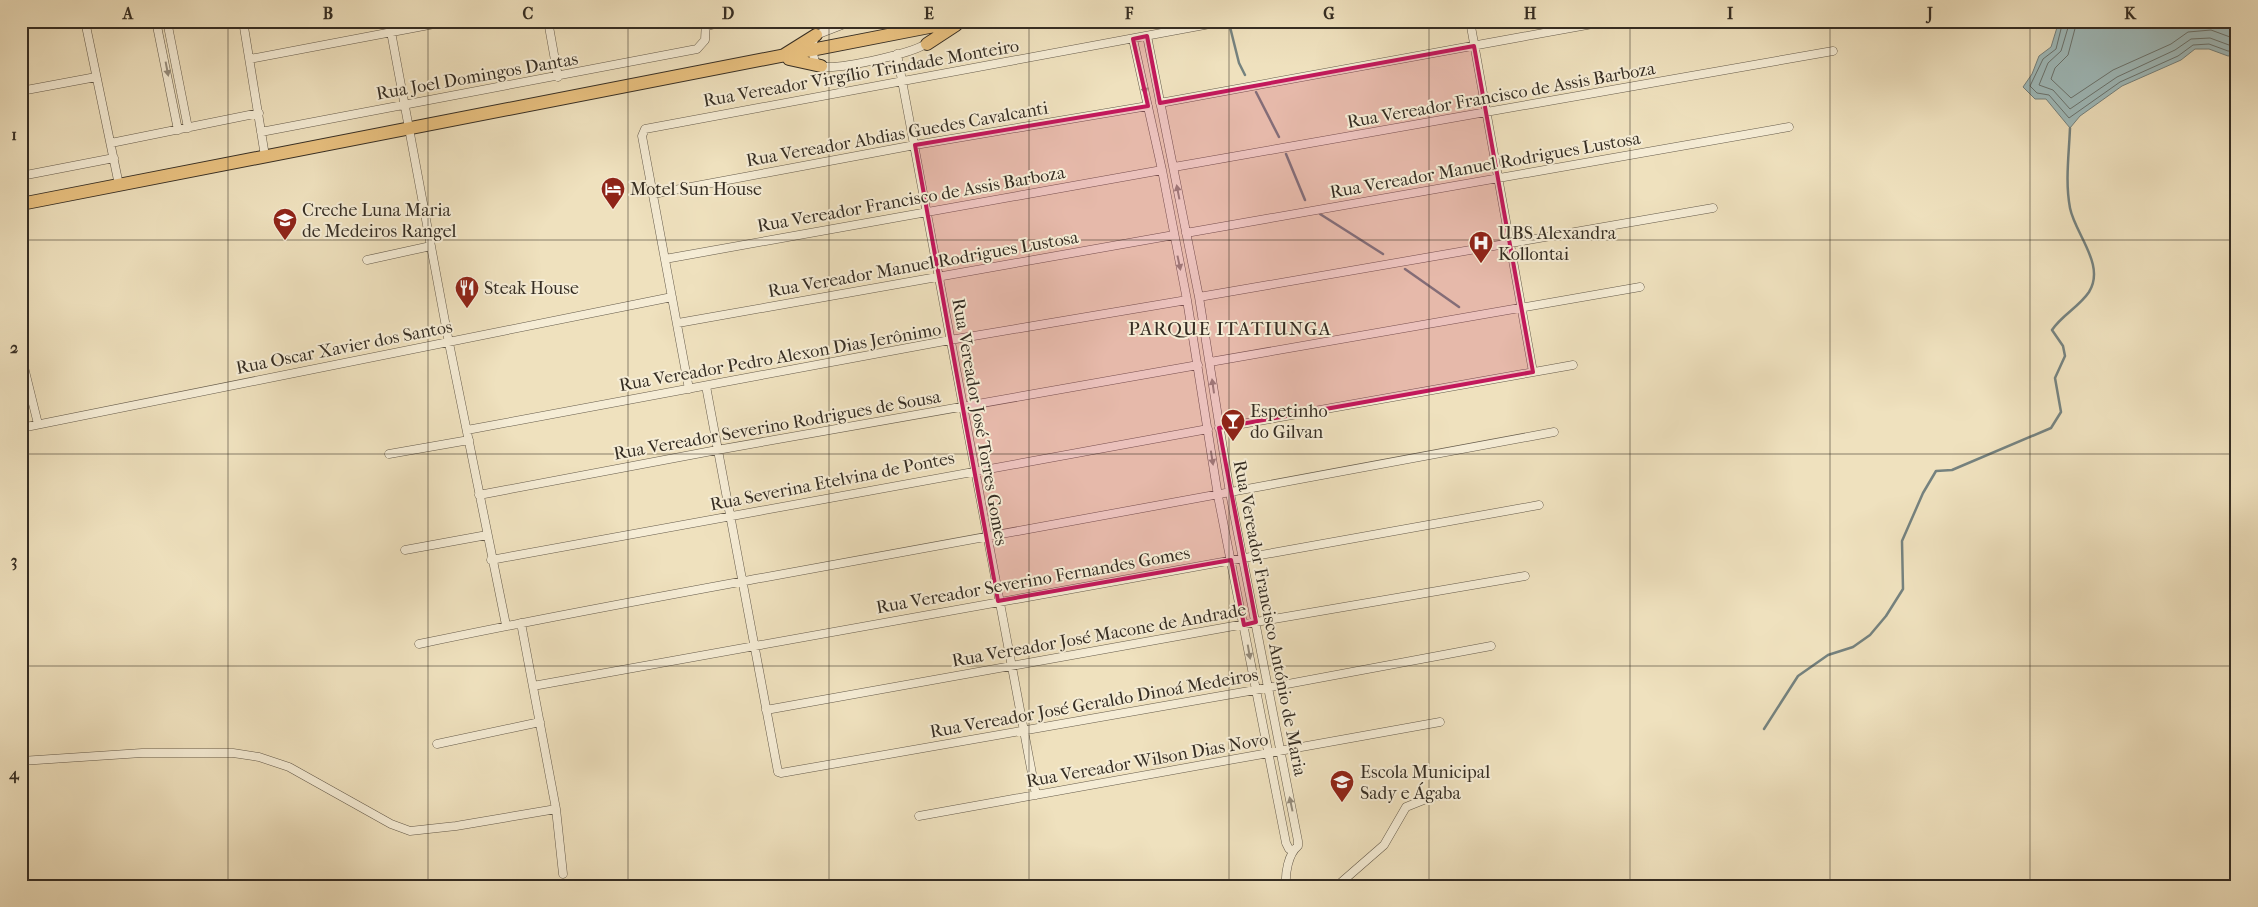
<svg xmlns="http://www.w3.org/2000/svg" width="2258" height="907" font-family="'IM FELL French Canon',serif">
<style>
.water{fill:#9fbbbc;stroke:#75827f}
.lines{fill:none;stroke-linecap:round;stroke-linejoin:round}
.shore{stroke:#6a7470;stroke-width:1}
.stream{stroke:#75827f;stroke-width:2.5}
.street-casing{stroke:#645a4a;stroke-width:9}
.primary-casing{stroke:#352d23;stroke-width:14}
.street{stroke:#f5ecd5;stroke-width:8}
.primary{stroke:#e8c07f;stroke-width:12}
.oneway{fill:#958c7c}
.marked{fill:#c2185b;fill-opacity:0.2;stroke:#c2185b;stroke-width:4;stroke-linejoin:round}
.grid{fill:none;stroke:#352d23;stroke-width:1;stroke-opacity:0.55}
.labels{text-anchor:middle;stroke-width:4;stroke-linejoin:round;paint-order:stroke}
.street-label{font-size:18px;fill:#352d23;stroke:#f5ecd5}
.poi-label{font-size:18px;fill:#352d23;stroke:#f5ecd5;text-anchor:start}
.neighbourhood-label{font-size:19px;letter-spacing:1px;fill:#352d23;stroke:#f5ecd5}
.neatline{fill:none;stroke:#352d23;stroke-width:2}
.grid-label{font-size:16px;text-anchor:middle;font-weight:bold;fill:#352d23}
</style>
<rect width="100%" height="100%" fill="#efe1be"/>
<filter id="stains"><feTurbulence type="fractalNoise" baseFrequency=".004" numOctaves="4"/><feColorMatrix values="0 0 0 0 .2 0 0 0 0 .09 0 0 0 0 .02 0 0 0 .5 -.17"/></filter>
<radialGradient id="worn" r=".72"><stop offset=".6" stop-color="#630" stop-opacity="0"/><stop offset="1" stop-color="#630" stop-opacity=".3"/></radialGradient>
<path class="water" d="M2059,21H2237V55L2228,56L2209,49H2195L2181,60L2122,86L2080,116L2070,128L2046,99H2035L2023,87L2032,74L2039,56L2051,47Z"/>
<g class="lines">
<path class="shore" d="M2063,21L2056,49L2043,59L2030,86L2037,93L2049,95L2069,118L2120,82L2178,56L2193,45L2209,44L2228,51H2237
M2070,21L2061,51L2048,63L2039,85L2053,90L2070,109L2117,77L2175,50L2191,39L2210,38L2229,45L2237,44
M2077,21L2068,55L2055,68L2051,79L2071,98L2113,70L2171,44L2188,32L2211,30L2230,37H2237"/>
<path class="stream" d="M1230,27L1239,63L1245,75
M1256,92L1279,137
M1286,154L1305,200
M1320,214L1383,254
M1405,269L1459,307
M1764,729L1798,676L1828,655L1853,647L1870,635L1886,616L1903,589L1902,541L1923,493L1936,471L1952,470L2051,428L2061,412L2055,378L2065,356L2063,346L2052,330C2062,315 2079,307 2089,292C2106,265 2075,234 2070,208C2065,182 2069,154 2070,128"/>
<defs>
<path id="street" d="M85,21L119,185
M156,21L178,130
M167,21L188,128
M243,21L265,156
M389,21L449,343L506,625
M548,21L558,77
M852,21L816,35L811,46L815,62C819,64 821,66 826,67C842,68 920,53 929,41
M1470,21L1533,372
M706,26L729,21
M1147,36L1199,297L1230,493L1298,841V846C1288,854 1285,874 1286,886
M1133,39L1162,170L1187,300L1218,496L1286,843L1289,849L1293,850
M897,54L1036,795
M250,59L450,21
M21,91L96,77
M1160,103L1609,21
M261,132L697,49L705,40L706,21
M111,143L259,113
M1174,167L1833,51
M21,176L114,158
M653,194L915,145L1148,106
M1186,233L1789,127
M665,259L1162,170
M367,260L431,246
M1199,297L1713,208
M678,323L1174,235
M21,355L38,424
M1210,362L1640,287
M706,386L778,772L781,773L1255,690L1491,646
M689,389L642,136L645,129L1226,21
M21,428L672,297
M1219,428L1573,365
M467,430L950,340L1187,300
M389,454L469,440
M479,495L717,450L1198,365
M405,550L487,535
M491,560L1208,429
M521,623L556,809L563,874
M419,644C532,620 647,599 761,578C1025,529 1290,482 1554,432
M533,686L1539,505
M766,710L1256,622L1525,576
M437,744L540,722
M21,761L142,753H233L259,757L289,767L391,824L410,831L456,826L556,809
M919,816L1440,722
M1337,886L1384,845L1406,807L1431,797L1440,796"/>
<path id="primary" d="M927,44L956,25
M784,55L816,35
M789,59L821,66
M21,204L960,21"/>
</defs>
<use href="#street" class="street-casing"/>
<use href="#primary" class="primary-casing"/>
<use href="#street" class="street"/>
<use href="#primary" class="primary"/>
</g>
<defs><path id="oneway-solid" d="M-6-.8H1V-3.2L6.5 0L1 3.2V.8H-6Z" transform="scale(1.25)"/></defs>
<g class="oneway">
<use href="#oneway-solid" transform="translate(167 69) rotate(79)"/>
<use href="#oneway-solid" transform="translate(1144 87) rotate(77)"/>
<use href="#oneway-solid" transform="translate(1178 192) rotate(-101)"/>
<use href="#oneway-solid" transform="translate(1179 263) rotate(78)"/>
<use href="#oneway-solid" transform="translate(1213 386) rotate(-98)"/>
<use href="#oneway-solid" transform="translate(1212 458) rotate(81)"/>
<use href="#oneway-solid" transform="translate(1249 652) rotate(80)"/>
<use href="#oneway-solid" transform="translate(1291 804) rotate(-102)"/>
</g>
<path class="marked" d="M1147,36L1160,103L1474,46L1533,372L1219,428L1256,622L1244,625L1231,560L998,601L915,145L1148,106L1133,39Z"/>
<path class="grid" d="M228,21V886M428,21V886M628,21V886M829,21V886M1029,21V886M1229,21V886M1429,21V886M1630,21V886M1830,21V886M2030,21V886M21,240H2237M21,454H2237M21,666H2237"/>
<defs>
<symbol id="hotel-pin" viewBox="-11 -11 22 30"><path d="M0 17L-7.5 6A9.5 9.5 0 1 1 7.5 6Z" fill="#8f2418" stroke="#f5ecd5"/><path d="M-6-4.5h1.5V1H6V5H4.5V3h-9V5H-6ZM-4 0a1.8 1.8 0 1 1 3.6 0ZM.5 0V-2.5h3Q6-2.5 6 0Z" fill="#fff"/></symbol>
<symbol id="school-pin" viewBox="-11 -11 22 30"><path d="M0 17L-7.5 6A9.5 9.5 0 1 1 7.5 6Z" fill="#8f2418" stroke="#f5ecd5"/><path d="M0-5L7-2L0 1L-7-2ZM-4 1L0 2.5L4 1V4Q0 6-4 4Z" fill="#fff"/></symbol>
<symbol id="hospital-pin" viewBox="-11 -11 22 30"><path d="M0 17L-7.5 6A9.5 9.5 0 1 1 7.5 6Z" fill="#8f2418" stroke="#f5ecd5"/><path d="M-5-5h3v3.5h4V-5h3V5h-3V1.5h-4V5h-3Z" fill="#fff"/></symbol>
<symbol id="restaurant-pin" viewBox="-11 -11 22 30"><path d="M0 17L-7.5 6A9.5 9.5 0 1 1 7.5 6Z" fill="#8f2418" stroke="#f5ecd5"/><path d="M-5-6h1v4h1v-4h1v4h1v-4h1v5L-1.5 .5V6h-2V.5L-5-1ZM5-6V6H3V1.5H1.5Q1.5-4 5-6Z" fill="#fff"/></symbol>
<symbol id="bar-pin" viewBox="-11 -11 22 30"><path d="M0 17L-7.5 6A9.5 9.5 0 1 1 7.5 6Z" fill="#8f2418" stroke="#f5ecd5"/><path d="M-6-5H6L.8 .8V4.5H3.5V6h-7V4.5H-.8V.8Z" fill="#fff"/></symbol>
</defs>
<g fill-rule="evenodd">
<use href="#hotel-pin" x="599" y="175" width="28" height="38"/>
<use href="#school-pin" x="271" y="206" width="28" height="38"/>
<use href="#hospital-pin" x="1467" y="229" width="28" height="38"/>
<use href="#restaurant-pin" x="453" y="274" width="28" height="38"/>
<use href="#bar-pin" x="1219" y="407" width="28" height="38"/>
<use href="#school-pin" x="1328" y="768" width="28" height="38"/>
</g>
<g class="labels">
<g class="street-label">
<text transform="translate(861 73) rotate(-10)" y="6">Rua Vereador Virgílio Trindade Monteiro</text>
<text transform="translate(477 76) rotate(-10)" y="6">Rua Joel Domingos Dantas</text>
<text transform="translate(1501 95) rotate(-10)" y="6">Rua Vereador Francisco de Assis Barboza</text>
<text transform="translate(897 134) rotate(-10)" y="6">Rua Vereador Abdias Guedes Cavalcanti</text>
<text transform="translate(1485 165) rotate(-10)" y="6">Rua Vereador Manuel Rodrigues Lustosa</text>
<text transform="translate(911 199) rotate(-10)" y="6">Rua Vereador Francisco de Assis Barboza</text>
<text transform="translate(923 264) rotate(-10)" y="6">Rua Vereador Manuel Rodrigues Lustosa</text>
<text transform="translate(344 347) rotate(-11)" y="6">Rua Oscar Xavier dos Santos</text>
<text transform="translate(780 357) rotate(-10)" y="6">Rua Vereador Pedro Alexon Dias Jerônimo</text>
<text transform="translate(980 422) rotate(80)" y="6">Rua Vereador José Torres Gomes</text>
<text transform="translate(777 425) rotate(-10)" y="6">Rua Vereador Severino Rodrigues de Sousa</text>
<text transform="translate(832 481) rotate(-11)" y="6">Rua Severina Etelvina de Pontes</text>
<text transform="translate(1033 580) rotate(-10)" y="6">Rua Vereador Severino Fernandes Gomes</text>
<text transform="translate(1270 618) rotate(79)" y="6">Rua Vereador Francisco António de Maria</text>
<text transform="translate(1099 635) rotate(-10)" y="6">Rua Vereador José Macone de Andrade</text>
<text transform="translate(1094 703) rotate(-10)" y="6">Rua Vereador José Geraldo Dinoá Medeiros</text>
<text transform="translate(1147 760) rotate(-10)" y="6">Rua Vereador Wilson Dias Novo</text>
</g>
<g class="poi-label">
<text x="630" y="195">Motel Sun House</text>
<text x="302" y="216">Creche Luna Maria<tspan x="302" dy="21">de Medeiros Rangel</tspan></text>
<text x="1498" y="239">UBS Alexandra<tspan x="1498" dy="21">Kollontai</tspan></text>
<text x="484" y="294">Steak House</text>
<text x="1250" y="417">Espetinho<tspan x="1250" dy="21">do Gilvan</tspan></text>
<text x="1360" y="778">Escola Municipal<tspan x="1360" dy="21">Sady e Ágaba</tspan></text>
</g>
<g class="neighbourhood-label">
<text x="1230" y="335">PARQUE ITATIUNGA</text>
</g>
</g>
<rect width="2258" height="907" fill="none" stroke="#efe1be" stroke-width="55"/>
<rect x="28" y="28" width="2202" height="852" class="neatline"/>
<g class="grid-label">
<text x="128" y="19">A</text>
<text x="328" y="19">B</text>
<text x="528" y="19">C</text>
<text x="728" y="19">D</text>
<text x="929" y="19">E</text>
<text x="1129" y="19">F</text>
<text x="1329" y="19">G</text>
<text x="1530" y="19">H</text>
<text x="1730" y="19">I</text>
<text x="1930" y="19">J</text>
<text x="2130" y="19">K</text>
<text x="14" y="140">1</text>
<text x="14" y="353">2</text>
<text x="14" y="566">3</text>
<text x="14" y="779">4</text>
</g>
<rect width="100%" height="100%" filter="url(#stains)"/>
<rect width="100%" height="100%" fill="url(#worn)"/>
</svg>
